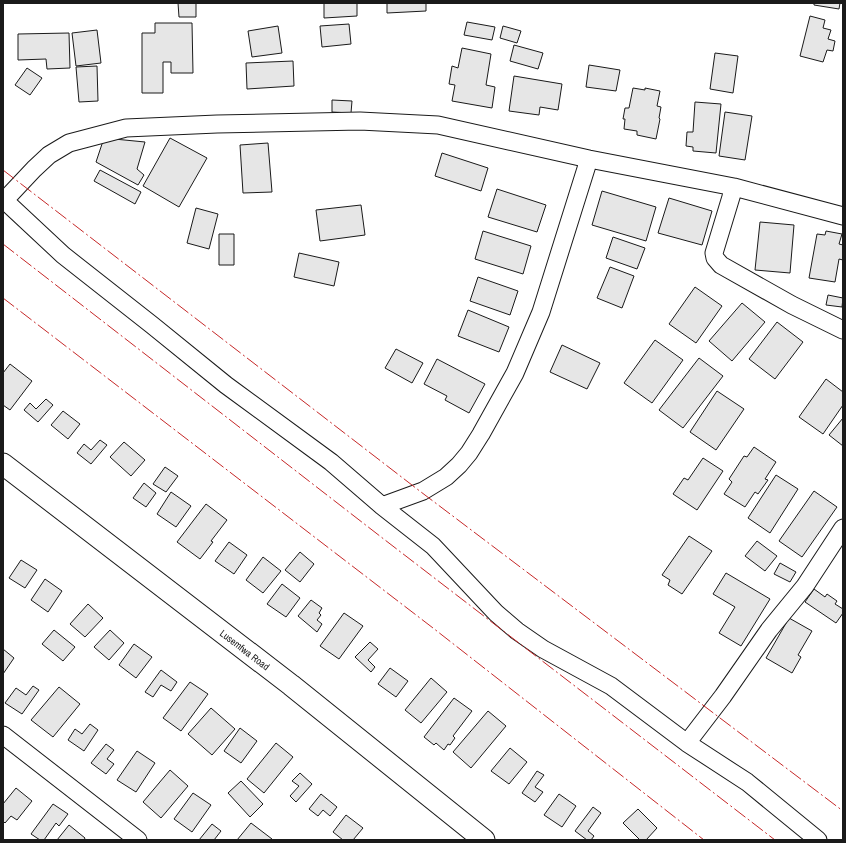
<svg xmlns="http://www.w3.org/2000/svg" width="846" height="843" font-family="'Archivo Narrow',sans-serif">
<style>
.building{fill:#e6e6e6;stroke:#1a1a1a}
.lines{fill:none;stroke-linecap:round;stroke-linejoin:round}
.minor-casing{stroke:#1a1a1a;stroke-width:19}
.tertiary-casing{stroke:#1a1a1a;stroke-width:23}
.minor{stroke:#fff;stroke-width:17}
.tertiary{stroke:#fff;stroke-width:21}
.power{stroke:#c62828;stroke-width:1;stroke-dasharray:14 3 2 3;stroke-linecap:butt}
.labels{text-anchor:middle;stroke-width:3;stroke-linejoin:round;paint-order:stroke}
.street-label{font-size:10px;fill:#1a1a1a;stroke:#fff}
</style>
<rect width="100%" height="100%" fill="#fff"/>
<path class="building" d="M178,3H196V17H179Z
M324,3H357V16L324,18Z
M387,3H426V11L387,13Z
M814,3H840L839,9L814,5Z
M810,16L825,20L823,28L831,30L828,39L835,41L833,51L827,50L823,62L800,56Z
M467,22L495,27L492,40L464,35Z
M155,23H192L193,73H171V62H163V93H142V33H155Z
M349,24L351,44L322,47L320,26Z
M278,26L282,53L252,57L248,31Z
M503,26L521,31L517,43L500,38Z
M97,30L101,63L76,66L72,33Z
M69,33L70,68L47,69L46,59L18,60V34Z
M514,45L543,53L538,69L510,61Z
M462,48L491,54L486,85L495,87L492,108L452,101L455,85L449,84L452,66L458,68Z
M715,53L738,56L733,93L710,89Z
M293,61L294,86L247,89L246,63Z
M589,65L620,70L616,91L586,87Z
M97,66L98,101L79,102L76,67Z
M27,68L42,78L30,95L15,85Z
M514,76L562,84L558,110L540,107L539,115L509,111Z
M633,88L645,90V88L660,91L657,106L661,107L659,118L660,119L656,139L637,135V131L624,129L625,119H623L625,108H629Z
M332,100L352,101L351,113L332,112Z
M695,102L721,104L716,153L693,151V147L686,146L687,132H693Z
M725,112L752,116L745,160L719,156Z
M104,138L145,142L137,169L144,175L138,185L96,162Z
M170,138L207,158L179,207L143,186Z
M268,143L272,192L243,193L240,145Z
M442,153L488,168L481,191L435,176Z
M100,170L141,192L135,204L94,181Z
M497,189L546,205L537,232L488,217Z
M602,191L656,207L646,241L592,225Z
M669,198L712,211L702,245L658,233Z
M361,205L365,235L320,241L316,210Z
M196,208L218,214L209,249L187,243Z
M760,222L794,225L790,273L755,270Z
M483,231L531,246L523,274L475,259Z
M826,231L842,234L839,244L843,245V260L839,259L835,282L809,278L817,234L825,235Z
M219,234H234V265H219Z
M613,237L645,248L637,269L606,258Z
M299,253L339,262L334,286L294,277Z
M610,267L634,276L622,308L597,298Z
M478,277L518,291L510,315L470,301Z
M695,287L722,306L696,343L669,324Z
M828,295L843,298L842,307L826,305Z
M742,303L765,322L732,361L709,341Z
M468,310L509,327L499,352L458,336Z
M777,322L803,342L775,379L749,359Z
M655,340L683,360L652,403L624,383Z
M562,345L600,363L587,389L550,372Z
M396,349L423,363L412,383L385,368Z
M699,358L723,376L683,428L659,410Z
M437,359L485,384L469,413L445,400L447,396L424,384Z
M10,364L32,381L10,410L3,405V373Z
M826,379L843,392V405L823,434L799,417Z
M717,391L744,409L716,450L690,432Z
M46,399L53,405L38,422L24,410L30,403L36,409Z
M63,411L80,424L68,439L51,425Z
M843,418V446L829,435Z
M100,440L107,445L91,464L77,453L84,444L91,450Z
M124,442L145,460L131,476L110,457Z
M754,447L776,462L765,479L768,480L758,494L755,492L745,507L724,494L732,482L729,479L744,456L747,457Z
M703,458L723,471L697,510L673,494L684,478L688,480Z
M165,467L178,476L166,492L153,484Z
M776,475L798,489L770,533L748,518Z
M144,483L156,493L146,507L133,498Z
M814,491L837,507L802,557L779,541Z
M171,492L191,506L176,527L157,514Z
M206,504L227,520L211,541L213,542L200,559L177,542Z
M689,536L712,551L682,594L668,585L670,580L662,575Z
M757,541L777,556L765,571L745,556Z
M229,542L247,555L234,574L215,561Z
M300,552L314,564L300,582L285,570Z
M263,557L281,571L263,593L246,580Z
M21,560L37,570L25,588L9,578Z
M780,563L796,572L790,582L774,574Z
M726,573L770,599L741,646L719,633L735,607L713,594Z
M45,579L62,591L48,612L31,600Z
M282,584L300,598L286,617L267,604Z
M814,589L825,597L827,594L837,601L835,604L843,609V613L836,623L805,602Z
M311,600L322,608L319,613L321,615L317,620L322,624L317,632L298,616Z
M88,604L103,618L85,637L70,624Z
M344,613L363,626L339,659L320,646Z
M789,618L812,631L798,655L801,657L792,673L766,658Z
M54,630L75,647L63,661L42,644Z
M110,630L124,643L109,660L94,647Z
M370,642L378,649L368,660L375,667L371,672L355,657Z
M134,644L152,657L136,678L119,665Z
M3,649L14,658L3,674Z
M390,668L408,681L396,697L378,684Z
M161,670L177,682L171,691L161,685L153,697L145,692Z
M431,678L447,692L421,723L405,710Z
M190,682L208,694L181,731L163,718Z
M33,686L39,690L22,714L5,703L16,688L26,695Z
M59,687L80,704L53,737L31,720Z
M454,698L472,711L453,736L455,738L450,745L448,744L444,750L436,743L434,745L424,737Z
M211,708L235,729L212,755L188,734Z
M488,711L506,726L471,768L453,752Z
M90,724L98,730L84,751L68,740L75,729L82,734Z
M240,728L257,741L241,763L224,751Z
M276,743L293,757L264,793L247,779Z
M106,744L114,750L107,759L114,764L106,774L91,763Z
M510,748L527,762L509,784L491,771Z
M137,751L155,763L136,792L117,780Z
M170,770L188,786L161,818L143,802Z
M537,771L544,775L535,787L543,792L535,802L522,793Z
M300,773L312,784L296,802L290,796L299,786L292,781Z
M241,781L263,804L250,817L228,793Z
M16,788L32,801L17,820L11,816L5,823L3,821V804Z
M193,793L211,805L192,832L174,819Z
M321,794L337,807L330,816L323,810L318,816L309,809Z
M559,794L576,806L562,827L544,815Z
M53,804L68,814L59,826L56,823L44,840H40L31,834Z
M593,807L601,813L588,831L594,836L591,840H587L575,831Z
M638,809L657,828L646,840H640L623,823Z
M346,815L363,828L353,840H343L333,832Z
M251,823L272,839V840H237Z
M212,824L221,831L214,840H199Z
M69,825L85,838L84,840H57Z"/>
<g class="lines">
<defs>
<path id="minor" d="M734,187L714,253L715,258L721,265L792,305L843,330
M3,199L63,255L152,325L226,385L331,462L382,506L433,546L496,613L517,631L543,649L611,686L687,743L747,782L818,840
M3,202L34,169L49,155L69,143L126,128L217,124L360,121L438,125L589,159L734,187L843,216
M382,506L423,491L446,477L459,465L469,453L481,434L515,373L541,312L589,159
M3,735L138,840
M687,743L723,696L769,630L805,586L843,528"/>
<g id="tertiary">
<path id="s1" d="M3,464L291,685L484,840"/>
</g>
</defs>
<use href="#minor" class="minor-casing"/>
<use href="#tertiary" class="tertiary-casing"/>
<use href="#minor" class="minor"/>
<use href="#tertiary" class="tertiary"/>
<path class="power" d="M3,170L421,492L843,811
M3,244L385,540L775,840
M3,298L433,628L704,840"/>
</g>
<g class="labels">
<g class="street-label">
<text dy="4" stroke="none"><textPath href="#s1" startOffset="305">Lusemfwa Road</textPath></text>
</g>
</g>
<rect width="846" height="843" fill="none" stroke="#1a1a1a" stroke-width="8"/>
</svg>
